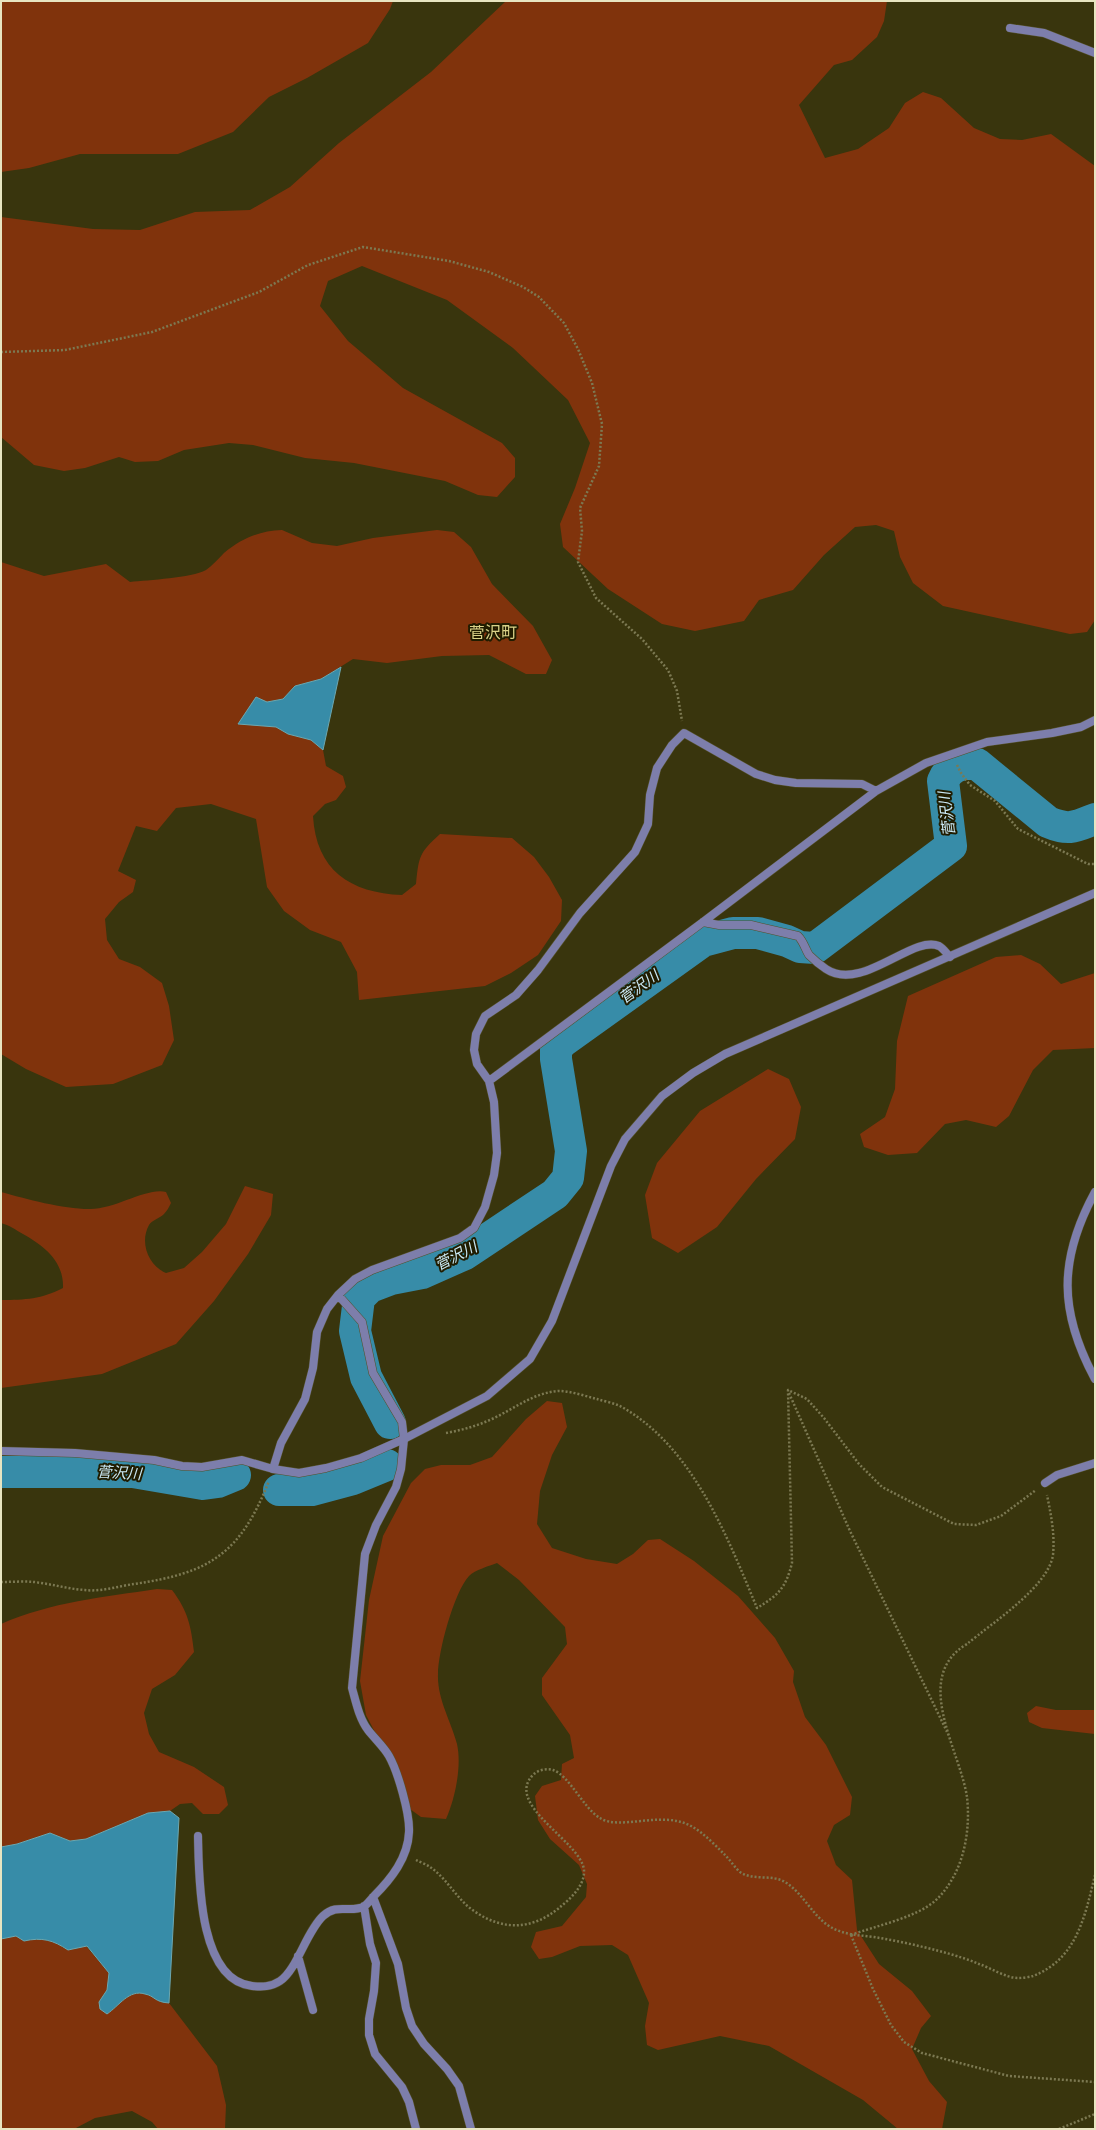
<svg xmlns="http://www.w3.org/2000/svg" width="1096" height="2130" font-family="Figtree,'Noto Sans JP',sans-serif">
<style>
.green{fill:#80330c}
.water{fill:#378ca8;stroke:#6ca7b0}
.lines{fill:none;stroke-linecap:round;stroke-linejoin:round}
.river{stroke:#378ca8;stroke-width:32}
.minor-casing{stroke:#55512a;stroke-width:9}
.tertiary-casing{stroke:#55512a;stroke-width:9}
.path{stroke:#7c7952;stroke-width:2.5;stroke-dasharray:2 2;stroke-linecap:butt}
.minor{stroke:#7d7eab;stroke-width:8}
.tertiary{stroke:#7d7eab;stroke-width:8}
.labels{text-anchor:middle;stroke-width:4;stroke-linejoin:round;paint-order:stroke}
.water-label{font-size:15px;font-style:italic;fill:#cae9f5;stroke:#201c00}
.quarter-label{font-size:16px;fill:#dad288;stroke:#201c00}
</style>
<rect width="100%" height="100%" fill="#39350d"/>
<path class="green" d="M1,1H393L390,9L368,43L307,78L269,97L233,132L178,154H80L29,168L1,172Z
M506,1H887L884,21L877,37L852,60L834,65L799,105L825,158L858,149L889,128L905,103L923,92L941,98L974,128L1000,139L1022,140L1051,134L1095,166V620L1087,632L1070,634L943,606L913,583L900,557L894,531L876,525L855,527L824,555L793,590L759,600L744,621L695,631L662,624L608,589L563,547L560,524L575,488L590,443L568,400L513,348L447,300L362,266L328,281L320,306L348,341L403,388L502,443L515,458V477L497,497L478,495L445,481L354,463L305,458L253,445L229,443L184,450L158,461L135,462L119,457L85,468L64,471L34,465L1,437V217L93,229L140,230L195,212L250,210L290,187L339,143L431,72Z
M282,530L312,543L337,546L373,538L437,530L454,532L471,547L492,584L533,626L552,660L546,674H526L489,655L442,656L387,663L353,659L321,679L295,686L283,699L267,702L238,723L276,727L288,734L311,740L323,750L326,766L343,776L346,787L336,800L325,804L313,816C316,870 350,893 402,895L416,884C419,856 419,853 440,834L512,838L534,857L549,877L562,900L561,921L538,955L511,973L485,986L359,1000L357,972L341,942L310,930L284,911L267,887L256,819L211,804L176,808L157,831L136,826L118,871L136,880L133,892L119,902L105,919L107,940L119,959L140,967L162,983L169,1006L174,1040L162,1065L113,1084L66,1087L26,1069L1,1054V562L44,576L106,564L130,582C149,580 191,578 206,570C212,566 218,559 224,553C242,538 259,531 282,530Z
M1021,955L1040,964L1061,984L1095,973V1048L1053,1050L1033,1070L1009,1116L996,1127L966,1120L945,1124L917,1153L888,1155L864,1147L860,1134L885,1117L895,1089L897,1041L908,996L996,957Z
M768,1069L789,1079L801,1107L795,1139L756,1179L717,1227L678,1253L652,1238L645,1195L657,1163L700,1111Z
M245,1186L273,1194L271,1215L248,1254L214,1301L176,1344L102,1374L1,1388V1300C26,1300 41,1299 63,1288C64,1261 44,1246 23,1234C16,1230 9,1225 1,1223V1192C26,1199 63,1209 89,1209C114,1210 147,1187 166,1192L171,1203C169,1207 167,1211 164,1214C160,1218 152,1220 149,1225C139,1243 149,1266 166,1273L184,1268L202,1252L226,1224Z
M547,1401L562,1403L567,1427L552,1455L540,1491L537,1524L552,1548L586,1559L617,1564L633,1554L648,1540L660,1539L694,1561L738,1596L775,1638L794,1671L793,1682L805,1717L826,1745L852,1797L850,1815L834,1825L827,1841L836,1865L852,1880L857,1930L879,1964L912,1991L931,2016L921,2028L912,2049L929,2081L947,2102L942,2129H898L863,2100L769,2046L720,2036L658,2050L647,2045L645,2026L649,2003L628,1955L612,1945L580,1946L552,1957L539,1959L531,1947L536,1932L562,1926L586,1897L587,1884L579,1865L550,1839L538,1820L535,1796L542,1786L561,1780L562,1764L574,1758L570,1735L542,1695V1678L567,1644L565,1627L519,1580L497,1563C489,1566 475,1570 469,1576C454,1592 438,1652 438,1674C437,1699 451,1721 457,1744C462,1766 455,1799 446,1819L421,1817L410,1809L388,1757L366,1715L360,1681L369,1600L383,1536L411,1483L425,1469L441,1465H470L492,1457L526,1419Z
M157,1589L172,1590C188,1611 191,1626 194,1652L175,1675L152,1689L144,1713L149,1734L159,1752L194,1767L224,1787L228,1805L219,1814H203L192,1803L180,1804L170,1811L148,1813L86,1839L70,1841L50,1833L17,1844L1,1847V1624C51,1602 104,1597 157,1589Z
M1036,1706L1056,1710H1095V1734L1042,1728L1029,1722L1027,1713Z
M16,1936L24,1941C42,1937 53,1940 68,1950L86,1946L109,1973L107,1990L99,2002L107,2014C119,2006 129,1989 145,1994C155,1996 154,2002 169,2003L217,2066L226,2105L225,2129H158L152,2122L132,2111L95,2118L74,2129H4L1,2127V1939Z"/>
<path class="water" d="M341,667L323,750L311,740L288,734L276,727L238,724L256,697L267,702L283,699L295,686L321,679Z
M170,1811L179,1818L169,2003C154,2002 155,1996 145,1994C129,1989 119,2006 107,2014L100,2009L99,2002L107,1990L109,1973L87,1946L68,1950C53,1940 42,1937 24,1941L16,1936L1,1939V1847L17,1844L50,1833L70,1841L86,1839L148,1813Z"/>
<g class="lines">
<path class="river" d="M390,1423L366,1377L355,1331L359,1298L370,1287L391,1279L422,1273L465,1254L555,1194L568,1178L571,1151L556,1059V1049L562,1042L703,941L733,933H758L787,941L800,947L815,948L951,846L943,781C949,766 962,763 977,764L1048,822C1069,831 1075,827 1095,819
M1,1472H133L203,1484L218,1482L235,1475
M279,1490H312L353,1479L387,1465"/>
<defs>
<path id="minor" d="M1010,28L1044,33L1095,53
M703,922L719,925H751L798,936C804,942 805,949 809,955C813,959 820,965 826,969C862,993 913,934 939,946C943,948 947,954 950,957
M489,1081L703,922L876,791L926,763L987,742L1052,733L1081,727L1095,720
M1095,1192C1058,1260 1059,1312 1095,1379
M273,1469L281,1443L305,1399L313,1368L317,1332L327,1309L338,1295L355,1279L372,1270L460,1238L474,1228L485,1207L494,1175L497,1153L494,1102L489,1081L477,1064L474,1050L476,1034L485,1016L516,995L538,970L580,913L635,852L648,824L650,795L657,768L672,745L684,733L756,774L775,780L796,783L862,784L876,791
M1045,1483L1057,1475L1095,1463
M198,1836C199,1877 198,1980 252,1986C262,1987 271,1987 280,1981C297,1970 306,1932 323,1916C337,1903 349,1913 363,1907C367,1905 370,1900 374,1896C391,1879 408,1858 409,1832C410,1814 398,1772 389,1756C384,1747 375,1739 368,1730C359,1718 356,1702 352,1688L365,1554L376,1525L396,1487L401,1469L404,1439L402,1422L373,1373L362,1322L338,1295
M373,1897L398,1964L406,2008L412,2026L424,2044L447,2069L459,2086L471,2129
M364,1906L370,1944L376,1963L374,1991L369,2019V2035L375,2054L402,2087L409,2102L416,2129
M298,1956L313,2010"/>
<path id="tertiary" d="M1,1451L75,1453L154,1460L182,1466L202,1467L242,1460L273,1469L299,1473L326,1468L361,1458L404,1439L487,1396L530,1359L552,1321L611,1166L625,1139L662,1096L693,1073L725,1054L1095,893"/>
</defs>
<use href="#minor" class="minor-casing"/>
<use href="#tertiary" class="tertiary-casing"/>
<path class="path" d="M1,352L65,350L152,332L259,292L308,265L363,247L449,261L489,272L523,287L539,297L564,323L578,349L592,383L602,424L599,466L580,508L582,531L578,562L596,598L642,639L668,670L677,691L682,721
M957,765L961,773L970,785L995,801L1018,829L1088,864H1095
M789,1393L850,1531L949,1736
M446,1433C462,1430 477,1426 492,1419C514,1409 533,1393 558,1391C571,1391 585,1396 597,1399C604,1401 613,1403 620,1406C692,1445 727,1536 757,1608C779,1595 786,1587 792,1563L788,1390L807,1399L824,1418L859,1464L882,1487L954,1524L976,1525L1001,1516L1036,1490
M1,1582C12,1582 24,1581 34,1582C52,1584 68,1589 85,1590C101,1592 119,1586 134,1584C210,1573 240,1554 269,1481
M416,1860C420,1862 426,1864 430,1867C447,1878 457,1900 474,1911C503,1931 532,1930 559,1908C570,1899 585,1886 584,1870C581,1841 502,1804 534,1774C538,1770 547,1768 553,1770C569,1775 584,1809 600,1818C620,1831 662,1810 691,1826C704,1833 716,1846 726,1856C731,1861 735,1868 740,1872C753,1881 772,1874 785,1882C803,1893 812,1915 829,1926C843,1935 858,1935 874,1937C899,1941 925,1947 950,1954C960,1957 970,1960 979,1964C991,1968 1006,1978 1018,1978C1023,1978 1029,1977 1033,1976C1077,1959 1085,1916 1095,1875
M851,1935C875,1926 915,1918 935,1901C963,1875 971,1833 967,1797C960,1750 911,1677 967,1644C992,1623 1048,1587 1053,1555C1055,1534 1051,1515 1047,1495
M851,1935L873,1989L891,2025L904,2042L922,2053L1009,2076L1095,2082
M1059,2129L1095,2114"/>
<use href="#minor" class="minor"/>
<use href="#tertiary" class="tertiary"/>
</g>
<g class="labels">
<g class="water-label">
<text transform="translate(947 814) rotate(-97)" y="5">菅沢川</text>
<text transform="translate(639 987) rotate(-36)" y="5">菅沢川</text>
<text transform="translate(456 1256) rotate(-27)" y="5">菅沢川</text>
<text transform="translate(119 1473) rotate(3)" y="5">菅沢川</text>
</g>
<g class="quarter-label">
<text x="493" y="638">菅沢町</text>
</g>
</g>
<rect width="1096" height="2130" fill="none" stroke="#e8e5c1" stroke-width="4"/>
</svg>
